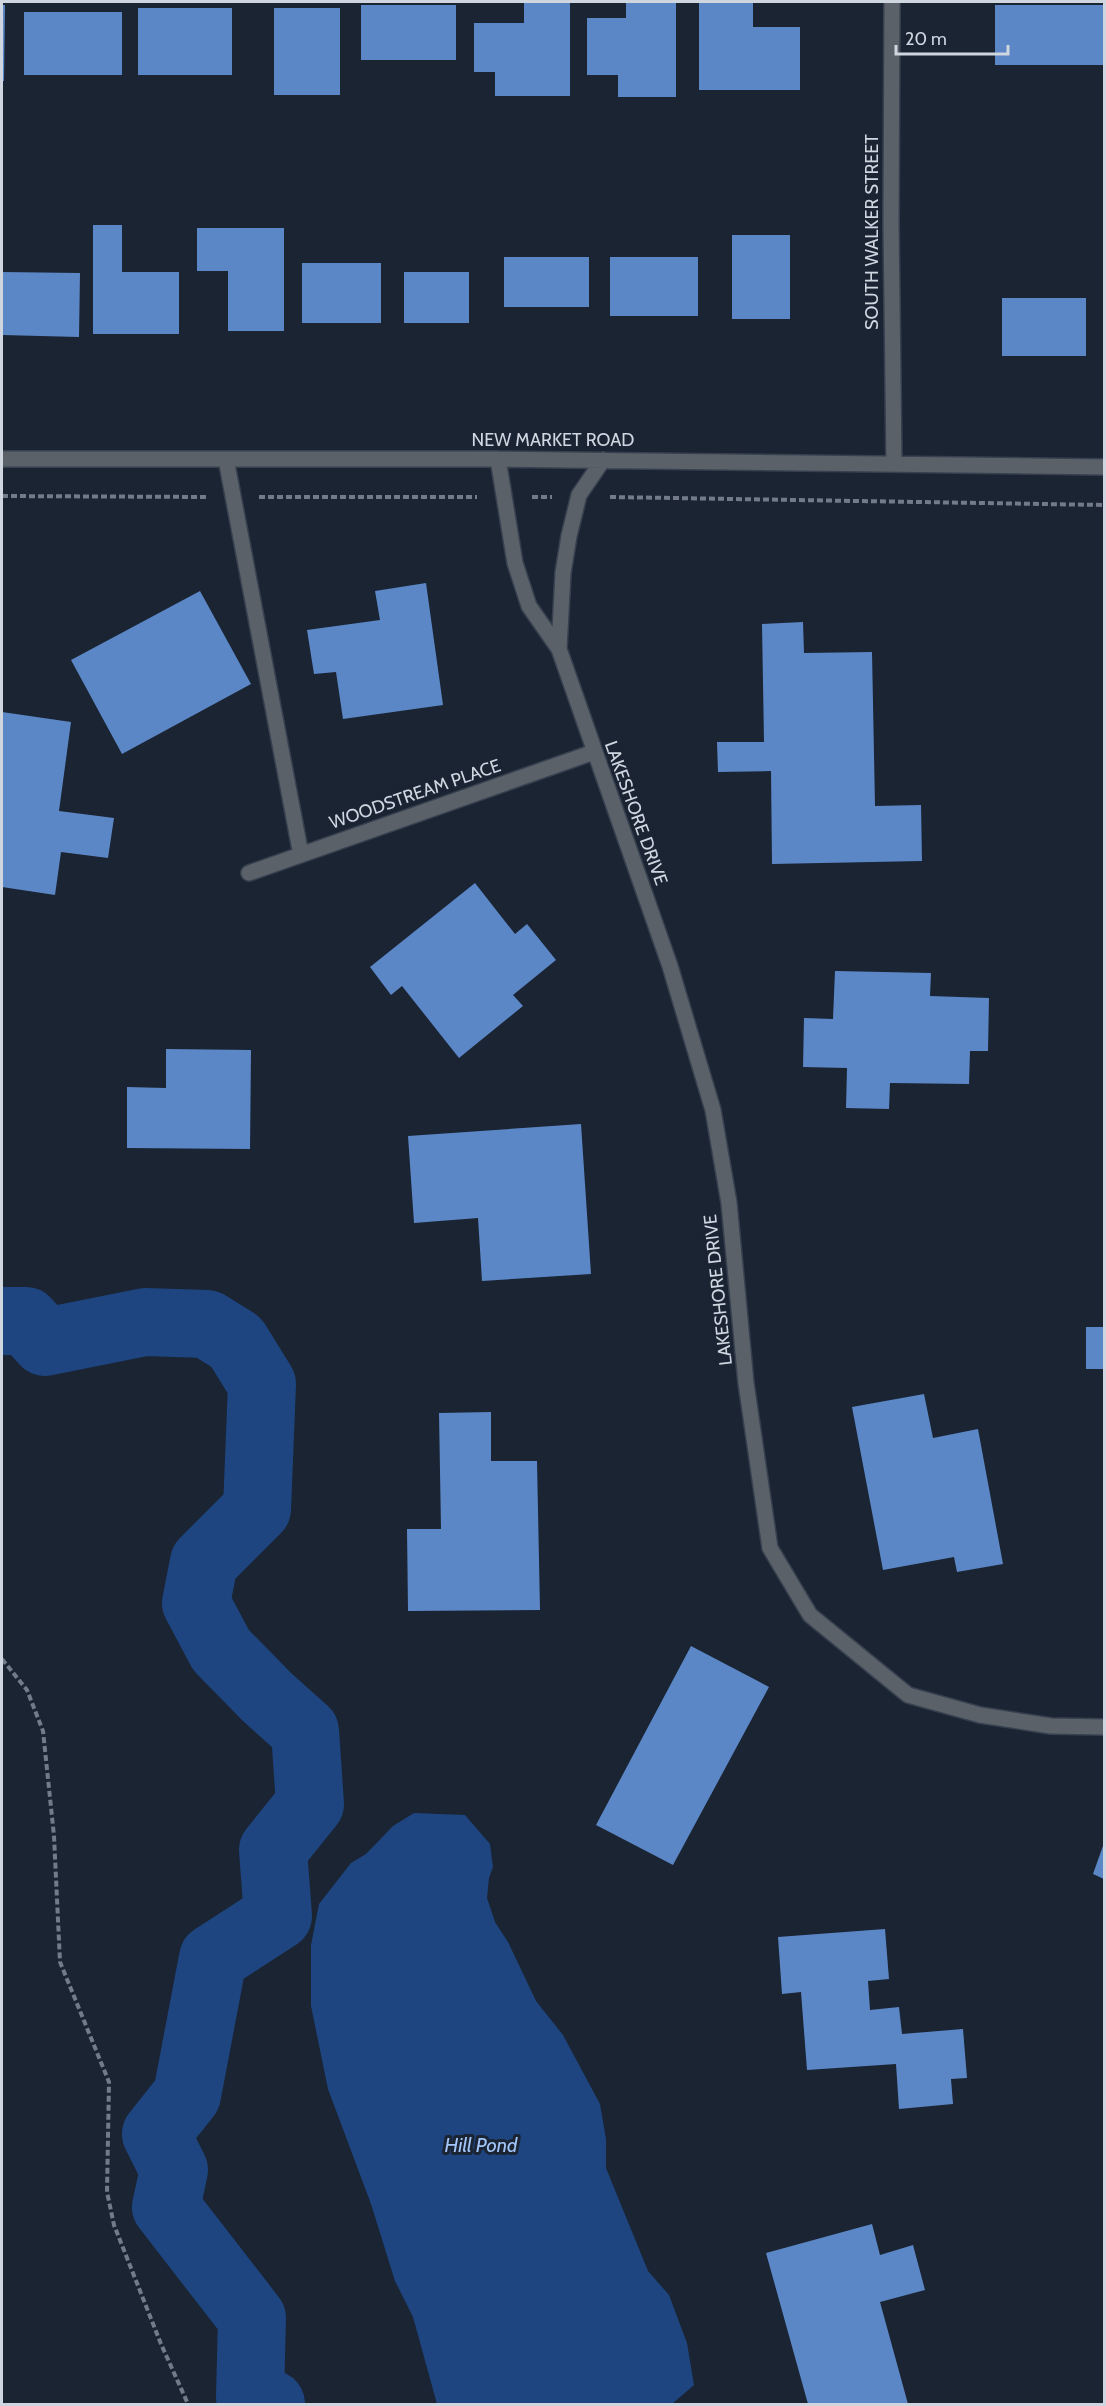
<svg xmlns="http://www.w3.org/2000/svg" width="1106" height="2406" font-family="Cabin,sans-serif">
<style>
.water{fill:#1e457f}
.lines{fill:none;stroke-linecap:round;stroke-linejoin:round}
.river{stroke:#1e457f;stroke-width:68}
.building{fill:#5c87c6}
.minor-casing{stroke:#37404f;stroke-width:18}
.path{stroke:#727b87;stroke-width:4;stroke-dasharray:6 3;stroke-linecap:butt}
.minor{stroke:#5b6169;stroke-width:15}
.labels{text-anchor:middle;stroke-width:6;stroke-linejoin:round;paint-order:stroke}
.street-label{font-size:18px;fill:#cfd6e0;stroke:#1a2433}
.water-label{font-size:20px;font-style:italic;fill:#a3c6fa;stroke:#1a2433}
</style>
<rect width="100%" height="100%" fill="#1a2433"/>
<path class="water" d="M414,1813L465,1815L490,1844L493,1867L489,1878L487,1898L495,1922L508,1942L536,2001L563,2035L600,2104L606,2139V2168L648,2271L669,2295L687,2343L694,2385L672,2404H437L413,2317L395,2281L371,2204L328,2089L311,2006V1945L319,1904L351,1863L366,1854L393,1826Z"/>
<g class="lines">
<path class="river" d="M2,1321H26L45,1342L145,1322L207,1324L236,1342L262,1384L257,1509L204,1562L196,1603L221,1650L267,1697L305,1731L310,1804L273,1850L278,1916L213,1958L187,2095L156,2134L174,2170L166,2207L252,2318L250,2397L271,2404"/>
</g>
<path class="building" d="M524,2H570V96H495V72H474V23H524Z
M626,2H676V97H618V75H587V18H626Z
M699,2H753V27H800V90H699Z
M2,5H5L4,81H2Z
M361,5H456V60H361Z
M995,5H1104V65H995Z
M138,8H232V75H138Z
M274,8H340V95H274Z
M24,12H122V75H24Z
M93,225H122V272H179V334H93Z
M197,228H284V331H228V271H197Z
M732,235H790V319H732Z
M504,257H589V307H504Z
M610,257H698V316H610Z
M302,263H381V323H302Z
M2,272L80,273L79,337L2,335Z
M404,272H469V323H404Z
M1002,298H1086V356H1002Z
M426,583L443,705L343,719L336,672L314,674L307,630L380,620L375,591Z
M200,591L251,684L122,754L71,660Z
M803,622L804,653L872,652L875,806L921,805L922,861L772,864L771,771L718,772L717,742H764L762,624Z
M2,712L71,722L59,811L114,818L108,858L61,852L55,895L2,887Z
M475,883L515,934L527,924L556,960L513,995L523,1006L459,1058L402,986L391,995L370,967Z
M835,971L931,973L930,996L989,998L988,1051H970L969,1084L890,1083L889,1109L846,1108L847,1068L803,1067L804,1018L833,1019Z
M166,1049L251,1050L250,1149L127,1148V1087L166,1088Z
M581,1124L591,1274L482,1281L478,1218L414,1223L408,1136Z
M1086,1327H1104V1369H1086Z
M924,1394L933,1438L978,1429L1003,1564L957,1572L954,1557L883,1570L852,1407Z
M491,1412V1461H537L540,1610L408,1611L407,1529H441L439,1413Z
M691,1646L769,1687L673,1865L596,1825Z
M1104,1843V1879L1093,1874Z
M885,1929L889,1979L868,1981L870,2010L899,2007L902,2034L963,2029L967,2078L951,2079L953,2104L899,2109L896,2064L807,2070L801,1992L782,1994L778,1937Z
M872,2224L880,2255L913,2245L925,2290L880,2302L908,2404H808L766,2253Z"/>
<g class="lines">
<defs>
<path id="minor" d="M892,2L891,223L894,463
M2,459H498L1104,467
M226,459L301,855
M498,459L515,563L529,606L559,649L670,966L713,1110L729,1203L746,1383L770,1548L810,1615L908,1695L980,1715L1051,1726L1104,1727
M559,649L563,573L569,536L579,495L603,460
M249,873L594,752"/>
</defs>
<use href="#minor" class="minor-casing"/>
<path class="path" d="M2,496L207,497
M259,497H477
M532,497H552
M610,497L1104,505
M2,1659L27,1690L43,1731L54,1836L60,1962L109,2082L107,2192L114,2225L161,2344L188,2404"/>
<use href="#minor" class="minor"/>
</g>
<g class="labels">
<g class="street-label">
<text transform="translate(872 232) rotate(-90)" y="6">SOUTH WALKER STREET</text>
<text x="553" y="446">NEW MARKET ROAD</text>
<text transform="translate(415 794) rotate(-19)" y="6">WOODSTREAM PLACE</text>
<text transform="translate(636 813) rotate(70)" y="6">LAKESHORE DRIVE</text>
<text transform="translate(718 1290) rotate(-96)" y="6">LAKESHORE DRIVE</text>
</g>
<g class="water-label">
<text x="481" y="2152">Hill Pond</text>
</g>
</g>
<rect width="1106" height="2406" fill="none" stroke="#cfd6e0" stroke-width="6"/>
<path d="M896 45v9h112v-9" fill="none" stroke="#cfd6e0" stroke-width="3"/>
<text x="905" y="45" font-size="18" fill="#cfd6e0" stroke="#1a2433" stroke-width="4.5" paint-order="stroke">20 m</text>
</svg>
